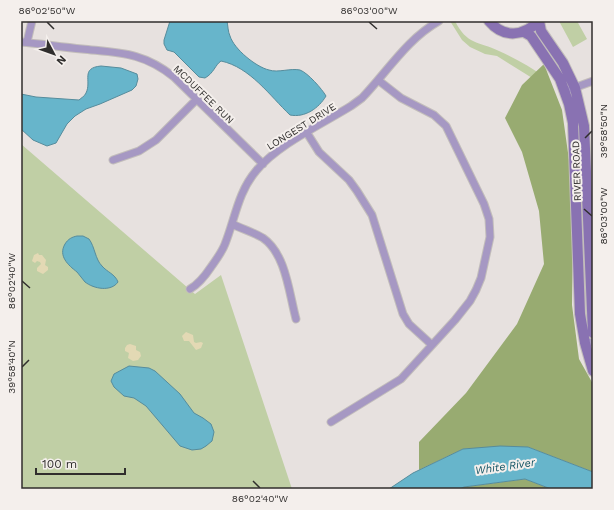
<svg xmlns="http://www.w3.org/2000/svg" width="614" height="510" font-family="'Work Sans',sans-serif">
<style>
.green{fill:#c0cfa5}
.forest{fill:#98ab71}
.sand{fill:#e3d9b4}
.water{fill:#67b5cb;stroke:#568c9c}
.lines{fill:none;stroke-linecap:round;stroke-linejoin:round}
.minor-casing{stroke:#c2bdbb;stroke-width:9}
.secondary-casing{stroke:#c2bdbb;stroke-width:12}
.minor{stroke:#a698c3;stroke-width:7}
.secondary{stroke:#8972b2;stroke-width:10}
.ticks{fill:none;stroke:#302e2d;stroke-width:1.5}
.labels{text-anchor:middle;stroke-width:4;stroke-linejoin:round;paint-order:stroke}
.street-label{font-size:10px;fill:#302e2d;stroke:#f4efec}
.water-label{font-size:11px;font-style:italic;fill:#125464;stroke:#f4efec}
.neatline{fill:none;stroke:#302e2d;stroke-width:1.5}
.ticks-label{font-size:10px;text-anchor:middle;fill:#302e2d}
</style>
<rect width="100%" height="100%" fill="#e7e1df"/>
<path class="green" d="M450,21H455C467,45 478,41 499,51C515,58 531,67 545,77L550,343L537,81L497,56L485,54L470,47L462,40Z
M559,21H577L587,39L573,47Z
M21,144L195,294L221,275L292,489H21Z"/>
<path class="forest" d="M544,64L562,110L569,160L573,236L572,305L579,359L593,384V472L528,447L463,449L419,470V442L466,393L517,324L544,264L539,211L522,152L505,118L522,85Z
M525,479L551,489H460L464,487Z"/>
<path class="sand" d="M38,253L39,255H42L46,260L45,265L48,267V270L43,274L37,271V268L41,264L40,262L37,261L35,263L32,261L34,255Z
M186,332L193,335L194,342L196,343L201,342L203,343L201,348L196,350L189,341H184L182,336Z
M130,344L136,346V350L140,352L141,356L138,360L133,361L128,358L129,353L125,351V348L127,345Z"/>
<path class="water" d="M170,21H227C228,26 228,32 230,36C234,49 256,67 269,70C278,73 290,68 300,70C308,73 322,89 326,96C319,108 305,118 290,115C270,96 250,67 221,61C215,65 214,73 205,78L199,77L174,52L167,50L164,44V40Z
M101,66L121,68L137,74L138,79L136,86L132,90L100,104L86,109L75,116L67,124L56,143L47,146L33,140L21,129V94L36,97L79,100C81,98 85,96 86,93C92,81 80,68 101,66Z
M77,236H83L89,239C95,247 95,259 102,266C107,272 115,274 118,282C111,292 94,289 85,282C82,279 80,275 77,272C68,265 58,256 65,244C68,239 72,237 77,236Z
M129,366L149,368L155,371L180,394L194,413L203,418L211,424L214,432L212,441L206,446L201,449L192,450L180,446L146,406L134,398L124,396L114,387L111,381L114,374Z
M500,446L528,447L593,472V489H551L525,479L464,487L460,489H389L413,473L463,449Z"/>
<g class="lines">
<defs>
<path id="minor" d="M21,42C41,44 62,47 82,49C120,53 143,52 174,77L263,164
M27,42L32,21
M571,89L593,81
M307,133L319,152L349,180L357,191L372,215L403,314L409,324L432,345
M113,160L139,151L156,140L197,99
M232,224C242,229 253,232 263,238C286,254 289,293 296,319
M190,289C199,284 205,276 211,267C216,260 222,252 225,244C235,219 238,192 256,171C277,145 322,124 351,106L362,98C387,72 407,39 439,21
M585,343L593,342
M331,422L401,379L455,320L470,301L476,290L481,278L490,237L489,219L484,204L446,126L434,115L401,98L378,80"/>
<path id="secondary" d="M489,21C504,39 524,36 539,21
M539,21L541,31L563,63L575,88L584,126L593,333
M524,32L531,36L535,42L560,79L569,104L573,123L580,314L585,343L593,371"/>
</defs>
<use href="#minor" class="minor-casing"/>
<use href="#secondary" class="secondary-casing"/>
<use href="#minor" class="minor"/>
<use href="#secondary" class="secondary"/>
</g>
<path class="ticks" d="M47,22L54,29M369,22L377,29M585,138L592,131M584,209L592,216M22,281L30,288M22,367L29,360M253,481L260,488"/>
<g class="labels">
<g class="street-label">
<text transform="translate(204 94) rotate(44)" y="4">MCDUFFEE RUN</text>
<text transform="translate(301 126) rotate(-32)" y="4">LONGEST DRIVE</text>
<text transform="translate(576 171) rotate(-92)" y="4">RIVER ROAD</text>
</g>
<g class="water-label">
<text transform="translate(505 466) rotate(-8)" y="4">White River</text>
</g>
</g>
<rect width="614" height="510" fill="none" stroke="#f4efec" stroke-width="44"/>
<g transform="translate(54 54) rotate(131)" stroke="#f4efec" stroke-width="3" paint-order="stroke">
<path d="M0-3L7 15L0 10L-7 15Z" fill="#302e2d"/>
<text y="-6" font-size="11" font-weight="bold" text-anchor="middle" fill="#302e2d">N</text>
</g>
<path d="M36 468v6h89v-6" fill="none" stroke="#302e2d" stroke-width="2"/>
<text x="42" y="468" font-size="12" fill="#302e2d" stroke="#f4efec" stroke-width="3" paint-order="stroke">100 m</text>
<rect x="22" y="22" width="570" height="466" class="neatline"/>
<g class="ticks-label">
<text x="47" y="14">86°02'50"W</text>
<text x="369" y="14">86°03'00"W</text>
<text transform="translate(603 131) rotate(-90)" y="4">39°58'50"N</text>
<text transform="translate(603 216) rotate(-90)" y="4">86°03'00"W</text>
<text transform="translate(11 281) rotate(-90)" y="4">86°02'40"W</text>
<text transform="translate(11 367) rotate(-90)" y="4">39°58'40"N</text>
<text x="260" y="502">86°02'40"W</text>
</g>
</svg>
